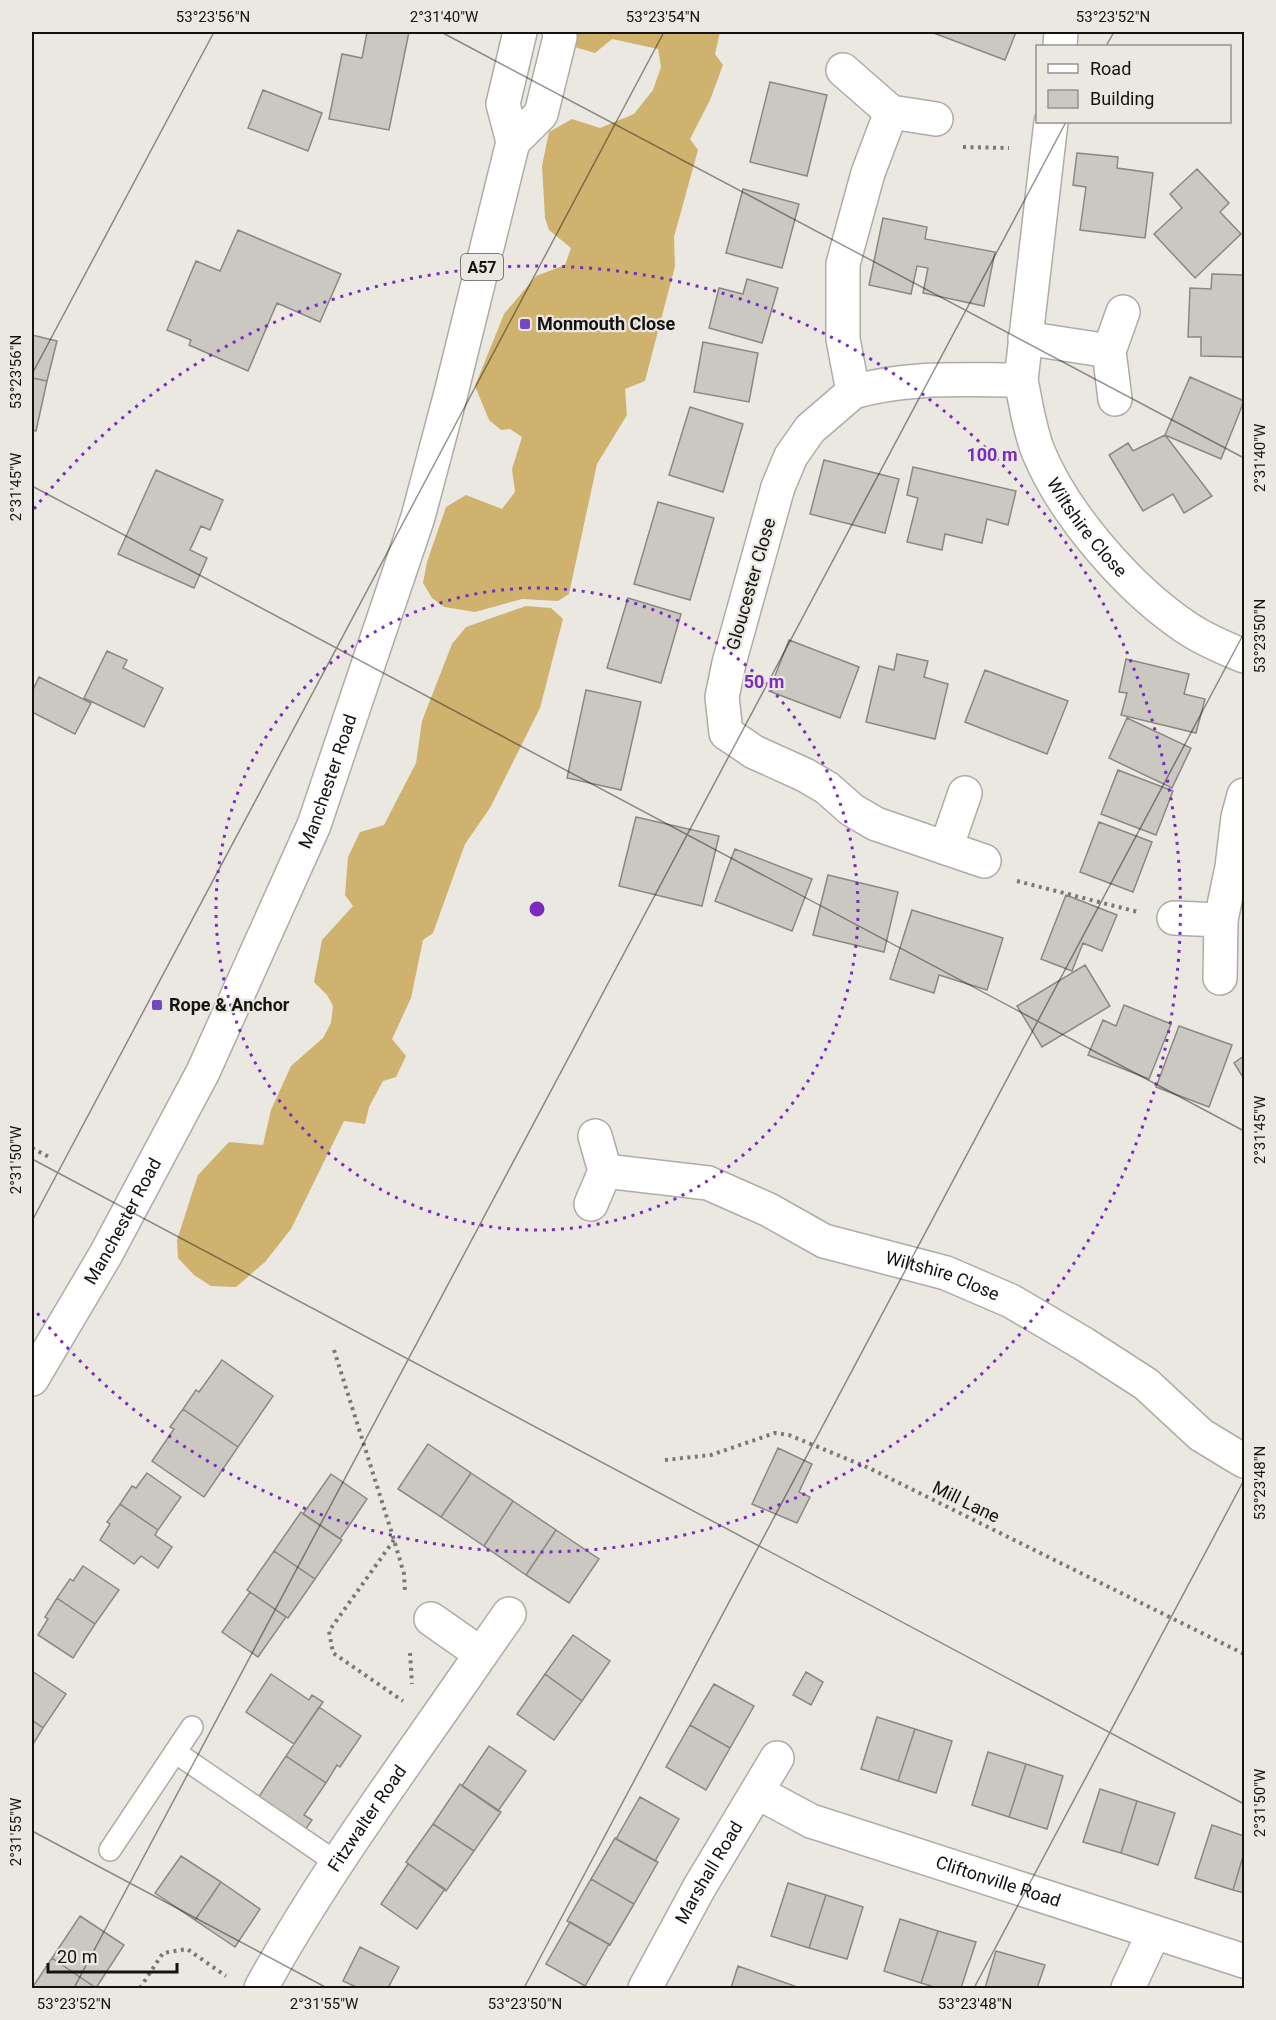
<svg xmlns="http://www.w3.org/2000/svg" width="1276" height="2020" font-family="Roboto,sans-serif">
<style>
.forest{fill:#cfb26e}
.building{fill:#cbc8c1;stroke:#8b8882;stroke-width:1.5}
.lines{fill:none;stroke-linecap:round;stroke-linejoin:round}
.service-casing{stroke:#afaca5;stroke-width:24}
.minor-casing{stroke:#afaca5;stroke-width:36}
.primary-casing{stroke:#afaca5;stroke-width:36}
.path{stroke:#7b7975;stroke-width:4;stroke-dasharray:3 4.5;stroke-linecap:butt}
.service{stroke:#fff;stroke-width:21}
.minor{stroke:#fff;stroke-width:33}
.primary{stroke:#fff;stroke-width:33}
.ticks{fill:none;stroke:#141311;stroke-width:1.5;stroke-opacity:0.45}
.ring{fill:none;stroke:#7b2cbf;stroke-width:3;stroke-dasharray:3 6}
.poi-dot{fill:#7548c1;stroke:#ebe8e1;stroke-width:2}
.labels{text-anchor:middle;stroke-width:4.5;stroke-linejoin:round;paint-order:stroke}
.shield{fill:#ebe8e1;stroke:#54534f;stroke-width:1.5}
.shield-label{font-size:16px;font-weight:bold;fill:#141311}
.poi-label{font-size:18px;font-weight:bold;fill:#141311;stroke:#ebe8e1;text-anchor:start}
.street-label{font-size:18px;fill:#141311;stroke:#ebe8e1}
.centre{fill:#7b2cbf;stroke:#ebe8e1;stroke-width:3}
.ring-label{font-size:18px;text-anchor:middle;font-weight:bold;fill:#7b2cbf;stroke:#ebe8e1;stroke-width:4.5;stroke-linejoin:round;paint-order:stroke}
.neatline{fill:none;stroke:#141311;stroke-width:2}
.ticks-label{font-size:15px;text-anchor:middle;fill:#141311}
</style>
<rect width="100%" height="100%" fill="#ebe8e1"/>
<path class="forest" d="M564,32H720L715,54L723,65L710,100L690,139L698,150L674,237L675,266L645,381L625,389L627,415L597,464L569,594L558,601L522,599L475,612L444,607L432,598L423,583L427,562L446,507L466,495L502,509L515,492L512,469L522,437L510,429L501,430L489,420L475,386L504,314L536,276L565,265L571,248L549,230L545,218L542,166L549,132L572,119L600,128L634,114L653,90L661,67L658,49L612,39L595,53L571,46Z
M526,606L551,608L563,619L540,708L490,808L465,844L433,933L423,940L411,998L392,1039L406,1056L396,1077L383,1081L369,1107L365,1124L344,1121L291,1229L265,1262L236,1287L211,1286L194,1275L178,1258L177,1240L198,1175L229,1142L263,1145L271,1110L291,1066L323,1038L331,1023L333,1006L327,995L314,982L322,940L353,906L345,895L348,857L360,832L384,825L416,763L422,721L452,644L466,627Z"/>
<path class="building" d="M367,32H409L389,130L329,119L342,54L362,58Z
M931,32H1016L1005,60Z
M770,82L827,95L807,176L750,162Z
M263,90L322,113L308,151L248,128Z
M1077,153L1118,157L1117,168L1153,173L1145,238L1080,230L1086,187L1073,185Z
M1197,169L1229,203L1220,212L1241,234L1195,278L1154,234L1182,208L1170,194Z
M743,189L799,204L782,268L726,253Z
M883,218L927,227L925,239L995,252L984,306L923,293L928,268L917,266L911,294L869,285Z
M238,230L341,274L320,322L277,303L248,371L189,345L191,340L167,330L196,261L220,271Z
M1212,274L1244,275V357L1201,356V337H1188L1190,288L1211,289Z
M747,279L778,288L762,343L709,328L719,288L743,294Z
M32,335L57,341L47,381L32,378Z
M703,342L758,353L749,402L694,392Z
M1190,377L1244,401L1221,459L1165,435Z
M32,378L47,381L36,431L32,430Z
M690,407L743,424L723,492L669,475Z
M1165,435L1212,496L1184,513L1173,494L1143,511L1109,455L1128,443L1133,451Z
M824,460L899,479L885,533L810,514Z
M913,467L1016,491L1008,525L987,519L982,543L945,534L942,550L907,542L918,498L907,495Z
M156,470L223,500L210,530L201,526L190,550L207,558L194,588L118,554Z
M658,502L714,518L690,600L634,584Z
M628,598L681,614L661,683L607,668Z
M789,640L859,667L840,718L769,691Z
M107,651L127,660L123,668L163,688L144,727L84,698Z
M897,654L928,661L924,677L948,684L935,739L866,722L879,666L894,670Z
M1126,659L1189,674L1184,694L1205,699L1196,733L1121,715L1127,693L1119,692Z
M985,670L1068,701L1047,754L965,722Z
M39,677L91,703L75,734L32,712V692Z
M586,690L641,702L621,790L567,778Z
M1127,718L1191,748L1172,788L1109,758Z
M1118,770L1173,791L1156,835L1101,814Z
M636,817L719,836L702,906L619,886Z
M1099,822L1152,842L1133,892L1080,872Z
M735,849L812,879L792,931L715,901Z
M828,875L898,892L884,952L813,935Z
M1066,895L1117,915L1102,951L1083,943L1072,971L1041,959Z
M912,910L1003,938L987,990L939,975L934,993L890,979Z
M1085,965L1110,1006L1042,1047L1017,1006Z
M1124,1005L1171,1024L1149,1079L1088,1055L1103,1020L1116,1026Z
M1179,1026L1232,1045L1209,1107L1156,1087Z
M1244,1056V1079L1234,1063Z
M222,1360L273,1396L238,1447L183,1409L196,1390L199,1392Z
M183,1409L238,1447L204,1497L152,1461L174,1429L170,1427Z
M428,1444L471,1473L441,1517L398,1489Z
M778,1448L812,1464L799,1492L810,1497L797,1523L752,1504Z
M147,1473L181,1497L158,1530L120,1504L132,1486L136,1488Z
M471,1473L513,1501L484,1546L441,1517Z
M331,1474L367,1499L340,1539L303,1514Z
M513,1501L556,1530L526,1575L484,1546Z
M120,1504L158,1530L155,1535L172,1547L158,1568L141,1556L134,1564L100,1540L110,1524L107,1522Z
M301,1512L342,1540L315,1579L274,1551Z
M556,1530L599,1559L569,1603L526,1575Z
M274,1551L315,1579L288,1618L247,1590Z
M83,1566L119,1590L95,1624L57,1598L70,1579L73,1581Z
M250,1592L286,1617L258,1657L222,1632Z
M57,1598L95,1624L73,1658L38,1635L48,1619L45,1617Z
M573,1635L610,1661L582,1701L545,1674Z
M32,1671L66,1694L43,1728L32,1720Z
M806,1672L823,1682L811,1705L793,1695Z
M271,1674L309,1700L312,1695L323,1702L294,1744L246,1712Z
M545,1674L582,1701L554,1740L517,1714Z
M714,1684L754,1706L730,1748L690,1725Z
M319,1707L361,1736L340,1767L337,1765L326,1783L286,1756Z
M877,1717L915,1729L898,1781L861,1769Z
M32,1720L43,1728L32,1746Z
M690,1725L730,1748L706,1790L666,1767Z
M915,1729L952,1741L936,1793L898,1781Z
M489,1746L526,1771L498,1811L462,1786Z
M988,1752L1026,1764L1009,1817L972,1805Z
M286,1756L326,1783L304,1815L312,1820L305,1830L258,1798Z
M1026,1764L1063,1776L1047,1829L1009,1817Z
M460,1784L501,1812L474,1851L433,1824Z
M1100,1789L1137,1801L1121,1853L1083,1842Z
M640,1797L679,1819L655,1861L616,1839Z
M1137,1801L1175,1813L1158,1865L1121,1853Z
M433,1824L474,1851L446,1891L406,1862Z
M1212,1825L1244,1836V1853L1233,1890L1195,1878Z
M615,1838L658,1862L634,1904L591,1879Z
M1244,1853V1893L1233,1890Z
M181,1856L221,1882L195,1920L155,1893Z
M408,1864L445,1889L417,1929L381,1904Z
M591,1879L634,1904L610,1945L567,1921Z
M221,1882L260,1909L235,1947L195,1920Z
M788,1883L826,1895L809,1948L771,1936Z
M826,1895L863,1907L847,1959L809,1948Z
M80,1916L124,1945L96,1988L52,1958Z
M900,1919L938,1931L921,1983L884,1971Z
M570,1922L609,1944L585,1986L546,1964Z
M938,1931L976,1942L961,1988H938L921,1983Z
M360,1947L399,1967L388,1988H358L343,1981Z
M996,1951L1045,1965L1037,1988H985Z
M52,1958L96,1988H32Z
M738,1966L800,1988H731Z"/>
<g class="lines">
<defs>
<path id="service" d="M175,1752L337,1863
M110,1850L192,1727"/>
<g id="minor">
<path d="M1060,46L1061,32"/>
<path d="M843,70L891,112L936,119"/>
<path d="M891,112L868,173L843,264V339L853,392L810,429L791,456L778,487L729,663L722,697L726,733L754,752L805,775L827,788L852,810L876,824L984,861"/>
<path id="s1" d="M1051,122L1021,380C1026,404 1029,428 1038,451C1064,515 1130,590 1187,628C1205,640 1224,648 1244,656"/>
<path d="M1025,338L1109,351"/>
<path d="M853,392C909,376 963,380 1021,380"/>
<path d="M1115,399L1109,351L1123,312"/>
<path d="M946,848L965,793"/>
<path d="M1174,918L1221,920L1220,978"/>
<path d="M1221,920L1232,867L1238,817L1244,795"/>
<path id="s2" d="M605,1171L708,1183L769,1210L824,1241L946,1273L1011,1301L1084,1344L1146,1384L1201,1435L1244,1461"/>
<path d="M591,1204L605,1171L595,1136"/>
<path d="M431,1619L481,1654L509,1614"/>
<path id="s3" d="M757,1792L811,1821L1244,1961"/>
<path id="s4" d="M261,1988C325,1871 406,1764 481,1654"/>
<path id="s5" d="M645,1988L699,1888L777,1758"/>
<path d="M1128,1988L1154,1932"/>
</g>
<g id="primary">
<path d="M513,142L541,114L560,37L559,32"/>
<path id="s6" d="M32,1379L106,1254L203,1072L314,825L418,517L451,393L513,142L503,104L520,32"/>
</g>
</defs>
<use href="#service" class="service-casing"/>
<use href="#minor" class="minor-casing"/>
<use href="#primary" class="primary-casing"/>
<path class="path" d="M963,147L1009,148
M1017,881L1138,912
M32,1148L51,1158
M334,1350L394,1540L404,1574L405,1592
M665,1460L711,1455L775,1433L789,1435L869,1468L1244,1654
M394,1540L329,1631L333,1653L403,1701
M410,1653L412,1684
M140,1988L163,1953L187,1949L226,1976"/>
<use href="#service" class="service"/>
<use href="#minor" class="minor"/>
<use href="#primary" class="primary"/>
</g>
<path class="ticks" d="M441,32L1244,458M1106,46L1114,32M32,374L214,32M32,486L1244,1131M32,1159L1244,1804M32,1221L664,32M32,1831L327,1988M74,1988L1066,122M524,1988L1244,633M974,1988L1244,1480"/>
<g class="ring">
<circle cx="537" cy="909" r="321"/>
<path d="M34 509A643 643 0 1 1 34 1309"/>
</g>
<g class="poi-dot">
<rect x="519" y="318" width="12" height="12" rx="3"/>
<rect x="151" y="999" width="12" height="12" rx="3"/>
</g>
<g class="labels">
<rect class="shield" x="461" y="254" width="42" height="26" rx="4.5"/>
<g class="shield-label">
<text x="482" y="273">A57</text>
</g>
<g class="poi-label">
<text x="537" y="330">Monmouth Close</text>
<text x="169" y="1011">Rope &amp; Anchor</text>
</g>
<g class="street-label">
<text dy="6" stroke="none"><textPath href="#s1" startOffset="424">Wiltshire Close</textPath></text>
<text transform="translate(751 584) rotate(-74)" y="6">Gloucester Close</text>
<text dy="6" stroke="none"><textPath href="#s6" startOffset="668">Manchester Road</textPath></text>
<text dy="6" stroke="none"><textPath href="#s6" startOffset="182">Manchester Road</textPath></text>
<text dy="6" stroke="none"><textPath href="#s2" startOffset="357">Wiltshire Close</textPath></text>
<text transform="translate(966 1502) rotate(26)" y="6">Mill Lane</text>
<text dy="6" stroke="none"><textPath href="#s4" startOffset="200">Fitzwalter Road</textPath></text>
<text dy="6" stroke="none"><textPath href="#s5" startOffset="132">Marshall Road</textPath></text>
<text dy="6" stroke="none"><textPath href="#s3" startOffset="258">Cliftonville Road</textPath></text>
</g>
</g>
<circle cx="537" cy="909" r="9" class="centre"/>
<g class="ring-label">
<text x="992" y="461">100 m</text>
<text x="764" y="688">50 m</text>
</g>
<rect width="1276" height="2020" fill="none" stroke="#ebe8e1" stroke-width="66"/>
<rect x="1036" y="45" width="195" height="78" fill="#ebe8e1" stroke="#95938e" stroke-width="1.5"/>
<rect x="1048" y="64" width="30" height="9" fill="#ffffff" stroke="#95938e" stroke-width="1.5"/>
<text x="1090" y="75" font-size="18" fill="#141311">Road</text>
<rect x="1048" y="90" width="30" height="18" fill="#cbc8c1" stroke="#95938e" stroke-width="1.5"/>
<text x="1090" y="105" font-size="18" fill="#141311">Building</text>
<path d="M48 1963v9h129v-9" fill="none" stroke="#141311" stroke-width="3"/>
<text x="57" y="1963" font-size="18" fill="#141311" stroke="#ebe8e1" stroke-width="4.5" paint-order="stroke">20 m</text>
<rect x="33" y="33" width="1210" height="1954" class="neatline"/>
<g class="ticks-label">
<text x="213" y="22">53°23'56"N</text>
<text x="444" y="22">2°31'40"W</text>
<text x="663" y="22">53°23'54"N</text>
<text x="1113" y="22">53°23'52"N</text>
<text transform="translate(16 372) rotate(-90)" y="5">53°23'56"N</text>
<text transform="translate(1260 458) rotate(-90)" y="5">2°31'40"W</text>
<text transform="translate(16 487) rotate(-90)" y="5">2°31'45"W</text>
<text transform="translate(1260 636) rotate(-90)" y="5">53°23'50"N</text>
<text transform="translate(1260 1130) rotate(-90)" y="5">2°31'45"W</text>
<text transform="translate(16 1160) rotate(-90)" y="5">2°31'50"W</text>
<text transform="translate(1260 1483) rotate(-90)" y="5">53°23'48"N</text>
<text transform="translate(1260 1803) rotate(-90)" y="5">2°31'50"W</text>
<text transform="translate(16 1832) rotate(-90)" y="5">2°31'55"W</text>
<text x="74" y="2009">53°23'52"N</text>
<text x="324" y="2009">2°31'55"W</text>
<text x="525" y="2009">53°23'50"N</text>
<text x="975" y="2009">53°23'48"N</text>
</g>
</svg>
